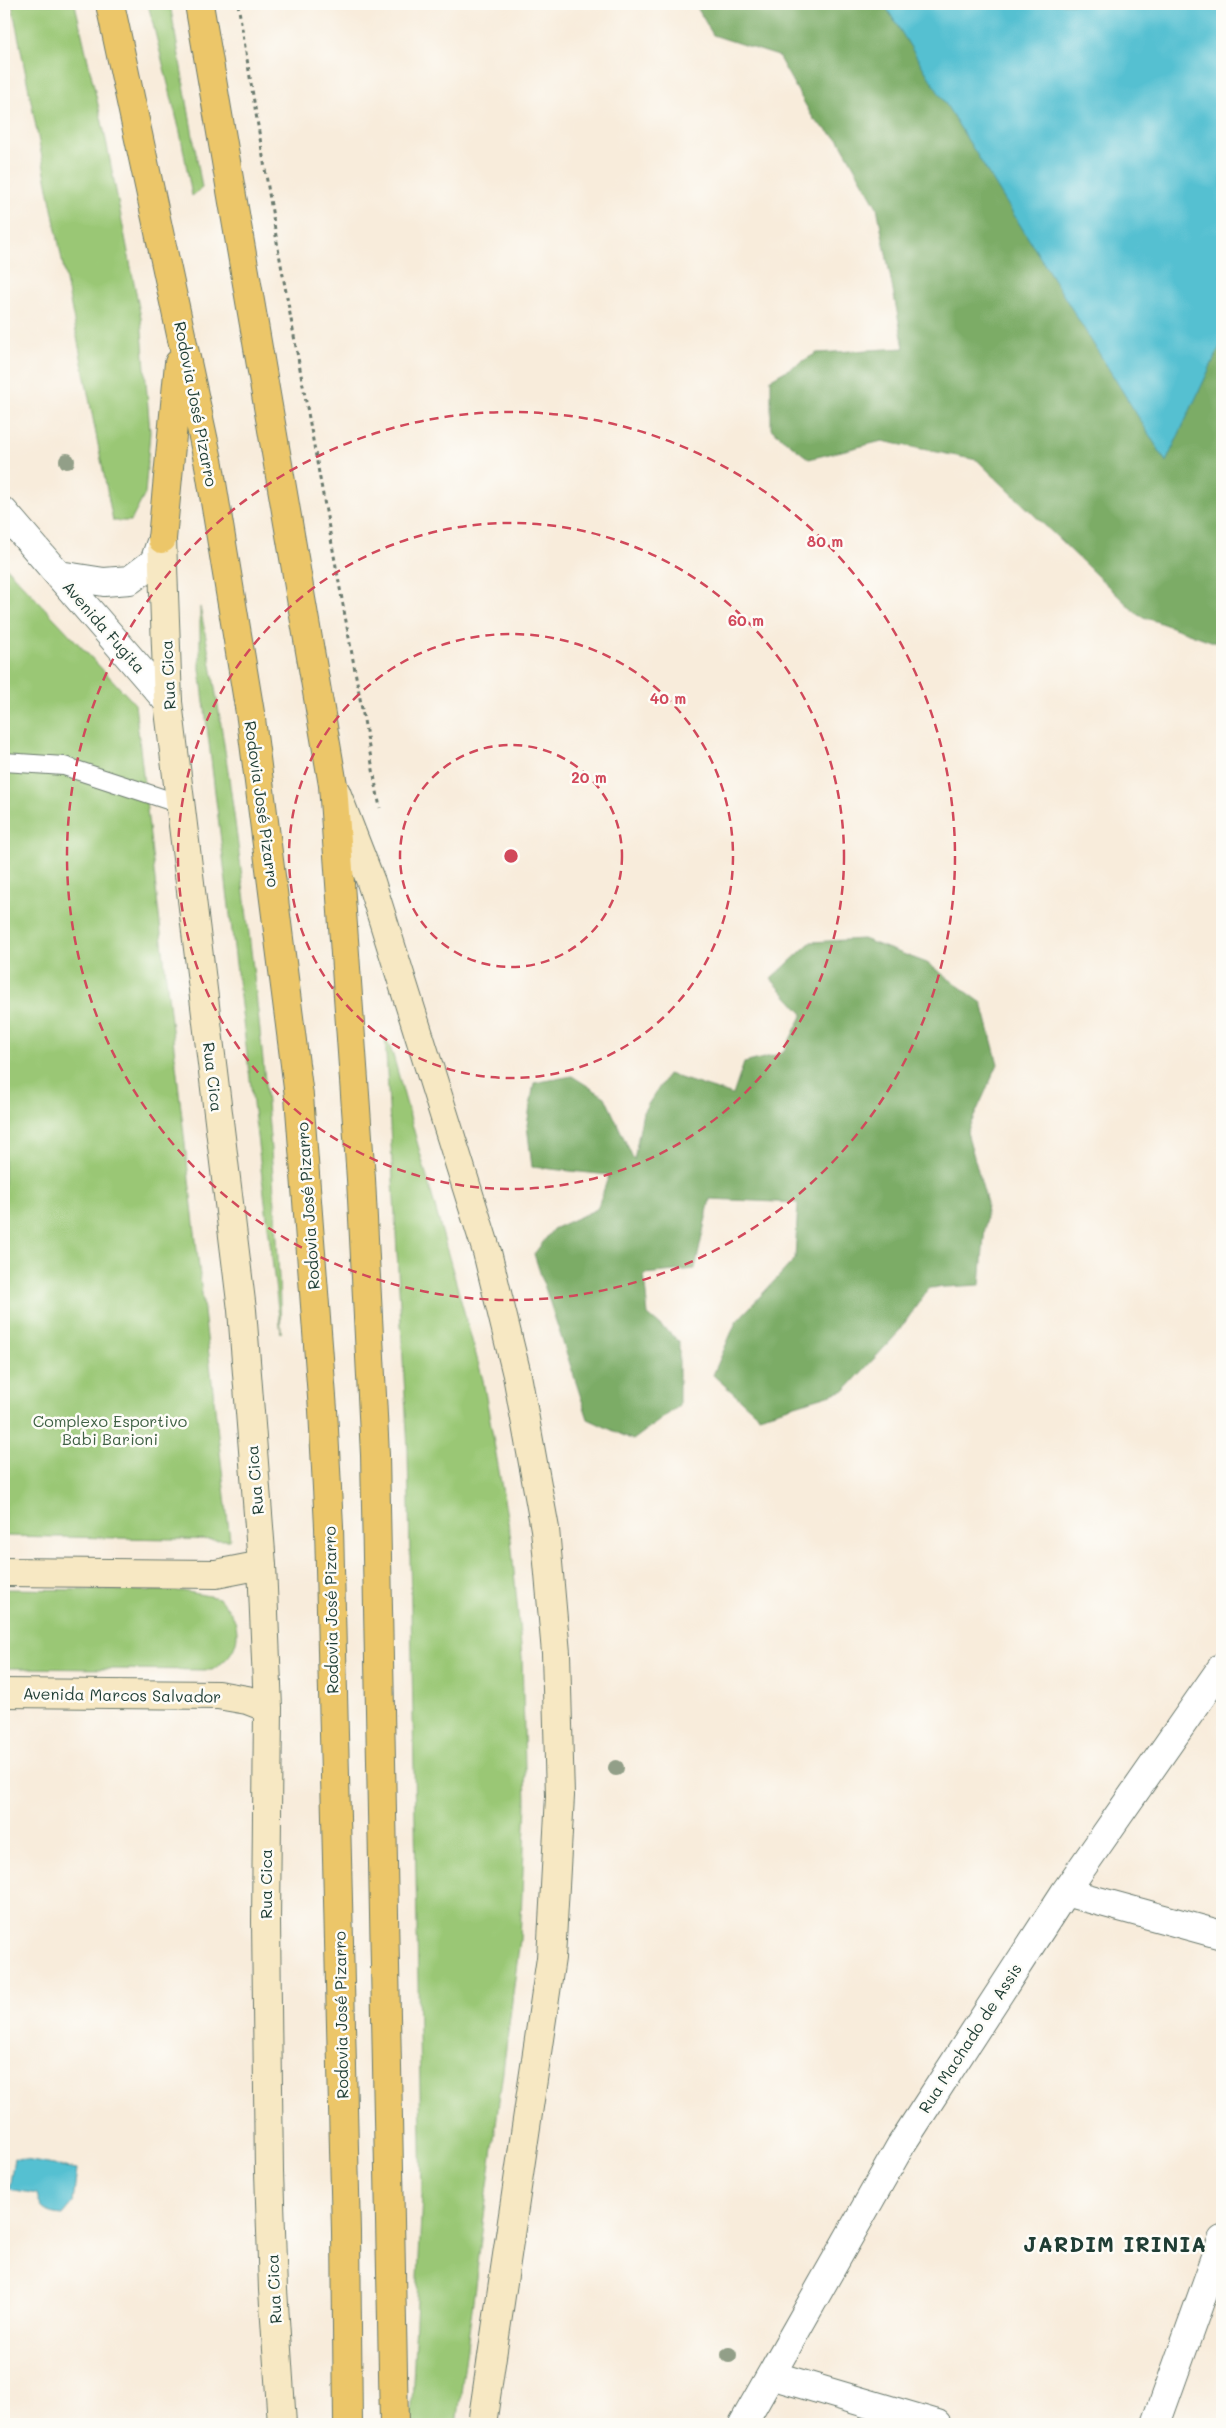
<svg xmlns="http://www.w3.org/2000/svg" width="1226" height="2428" font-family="Mali,sans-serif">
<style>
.green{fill:#9ac775;stroke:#5c8254}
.forest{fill:#7bac66;stroke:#4d744d}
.water{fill:#55c0d1;stroke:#3a7e82}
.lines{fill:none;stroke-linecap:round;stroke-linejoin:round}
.lane-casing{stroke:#6b7a6e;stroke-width:20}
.street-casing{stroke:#6b7a6e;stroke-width:30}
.secondary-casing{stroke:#6b7a6e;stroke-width:30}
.primary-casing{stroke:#6b7a6e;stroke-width:30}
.path{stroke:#6b7a6e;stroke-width:3;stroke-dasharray:4 4;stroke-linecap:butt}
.lane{stroke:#fff;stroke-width:18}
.street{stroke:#fff;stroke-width:28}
.secondary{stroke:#f7e8c3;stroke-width:28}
.primary{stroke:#ecc669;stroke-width:28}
.tree{fill:#929f88}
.ring{fill:none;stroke:#d1495b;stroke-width:2.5;stroke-dasharray:9 6}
.labels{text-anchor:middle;stroke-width:5;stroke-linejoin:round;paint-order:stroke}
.street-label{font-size:16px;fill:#1f3d34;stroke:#fdfcf7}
.park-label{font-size:16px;fill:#3e6044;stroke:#fdfcf7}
.district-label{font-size:21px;font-weight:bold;letter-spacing:1px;fill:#1f3d34;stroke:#fdfcf7}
.centre{fill:#d1495b;stroke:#fdfcf7;stroke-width:2.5}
.ring-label{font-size:15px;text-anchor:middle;font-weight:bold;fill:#d1495b;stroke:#fdfcf7;stroke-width:5;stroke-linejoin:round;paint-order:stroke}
</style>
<rect width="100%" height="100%" fill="#fdfcf7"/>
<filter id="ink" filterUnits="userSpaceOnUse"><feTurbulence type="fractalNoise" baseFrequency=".02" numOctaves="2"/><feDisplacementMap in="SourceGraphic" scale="10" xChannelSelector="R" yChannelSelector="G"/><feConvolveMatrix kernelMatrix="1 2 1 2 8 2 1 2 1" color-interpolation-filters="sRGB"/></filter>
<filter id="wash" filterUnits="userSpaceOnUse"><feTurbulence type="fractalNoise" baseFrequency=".0096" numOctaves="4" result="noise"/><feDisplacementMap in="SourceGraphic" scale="20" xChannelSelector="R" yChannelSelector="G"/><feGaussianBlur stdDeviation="1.12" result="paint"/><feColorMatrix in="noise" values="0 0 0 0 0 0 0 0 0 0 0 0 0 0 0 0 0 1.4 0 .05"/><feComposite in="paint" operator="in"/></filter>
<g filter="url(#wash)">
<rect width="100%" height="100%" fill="#f8ecdb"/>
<path class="green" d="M12,4H75L105,135L141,318L150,432L145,494L131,521H113Z
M148,4H170L202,188L192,196L180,132Z
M4,565L135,704L230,1540L4,1536Z
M200,607C220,705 233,803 245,901C263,1045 277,1189 281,1333L200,669Z
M385,1036L393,1055L483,1380L511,1539L522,1657L526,1803L520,1940L457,2424H411L422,2195L408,1450Z
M4,1589L183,1591L219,1598C224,1605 233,1613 235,1621C242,1644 230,1659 212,1670L4,1668Z"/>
<path class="forest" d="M695,4H1222V645L1138,615L977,460L882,441L809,459L771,429V379L817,353L904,348L877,207L839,140L814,120L778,56L713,35Z
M863,939L927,963L982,1003L998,1064L967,1132L987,1203L980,1285L929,1288L896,1335L845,1390L759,1416L713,1375L736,1322L795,1259L798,1203L710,1199L695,1269L644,1274L648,1315L679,1341V1406L633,1440L588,1419L534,1254L553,1229L597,1209L609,1175L532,1167L527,1125L534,1083L572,1076L605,1097L634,1160L643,1112L668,1074L733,1095L744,1063L783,1053L803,1014L771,979L811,942Z"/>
<path class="water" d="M884,4H1222V342L1166,462Z
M14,2158L77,2169L73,2203L63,2215C47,2214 40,2209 37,2194L9,2189Z"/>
</g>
<g filter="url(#ink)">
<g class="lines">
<defs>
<path id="lane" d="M4,762L64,766L180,804"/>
<path id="street" d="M4,512L168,702
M59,575L104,582L130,580L154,562L162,539
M1065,1892L1222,1935
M771,2375L937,2424
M743,2424L901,2145L1065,1892L1222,1667
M1156,2424L1222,2240"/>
<path id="secondary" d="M162,539L168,702L242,1310L262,1565L268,1708L266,1922L269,2172L273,2290L282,2424
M336,792L371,882L487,1252L517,1375L545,1529L556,1653L560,1796L551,1958L482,2424
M4,1572L216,1574L262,1565
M4,1693L218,1695L247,1700L268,1708"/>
<path id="primary" d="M110,4L209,465L251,719L299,1096L323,1410L329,1527L346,2232L348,2424
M199,4L333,785L361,1179L375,1455L394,2424
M162,539L179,363"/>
</defs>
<use href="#lane" class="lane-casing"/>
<use href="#street" class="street-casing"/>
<use href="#secondary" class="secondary-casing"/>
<use href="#primary" class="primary-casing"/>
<path class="path" d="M238,4L278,248L380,808"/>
<use href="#lane" class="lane"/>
<use href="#street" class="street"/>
<use href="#secondary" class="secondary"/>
<use href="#primary" class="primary"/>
</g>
<g class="tree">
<circle cx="67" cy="461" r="8"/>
<circle cx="616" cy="1768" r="8"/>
<circle cx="729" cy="2355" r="8"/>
</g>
</g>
<g class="ring">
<circle cx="511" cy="856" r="111"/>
<circle cx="511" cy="856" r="222"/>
<circle cx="511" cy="856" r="333"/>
<circle cx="511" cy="856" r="444"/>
</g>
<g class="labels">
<g class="street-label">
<text transform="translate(196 404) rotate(79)" y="6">Rodovia José Pizarro</text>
<text transform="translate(104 627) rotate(49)" y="6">Avenida Fugita</text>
<text transform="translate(168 675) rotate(-93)" y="6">Rua Cica</text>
<text transform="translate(262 804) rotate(82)" y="6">Rodovia José Pizarro</text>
<text transform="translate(213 1077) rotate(83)" y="6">Rua Cica</text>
<text transform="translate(308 1206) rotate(-94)" y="6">Rodovia José Pizarro</text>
<text transform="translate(255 1480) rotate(-95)" y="6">Rua Cica</text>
<text transform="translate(331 1610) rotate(-91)" y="6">Rodovia José Pizarro</text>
<text transform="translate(122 1695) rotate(1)" y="6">Avenida Marcos Salvador</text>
<text transform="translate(266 1884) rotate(-90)" y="6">Rua Cica</text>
<text transform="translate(341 2015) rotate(-91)" y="6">Rodovia José Pizarro</text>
<text transform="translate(970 2038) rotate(-57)" y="6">Rua Machado de Assis</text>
<text transform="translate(274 2289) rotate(-93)" y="6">Rua Cica</text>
</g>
<g class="park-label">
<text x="110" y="1427">Complexo Esportivo<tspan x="110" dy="18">Babi Barioni</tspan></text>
</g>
<g class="district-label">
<text x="1115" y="2252">JARDIM IRINIA</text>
</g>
</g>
<circle cx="511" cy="856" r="8" class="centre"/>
<g class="ring-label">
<text x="825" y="547">80 m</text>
<text x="746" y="626">60 m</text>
<text x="668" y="704">40 m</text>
<text x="589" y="783">20 m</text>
</g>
<rect width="1226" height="2428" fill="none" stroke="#fdfcf7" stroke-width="20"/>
</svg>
